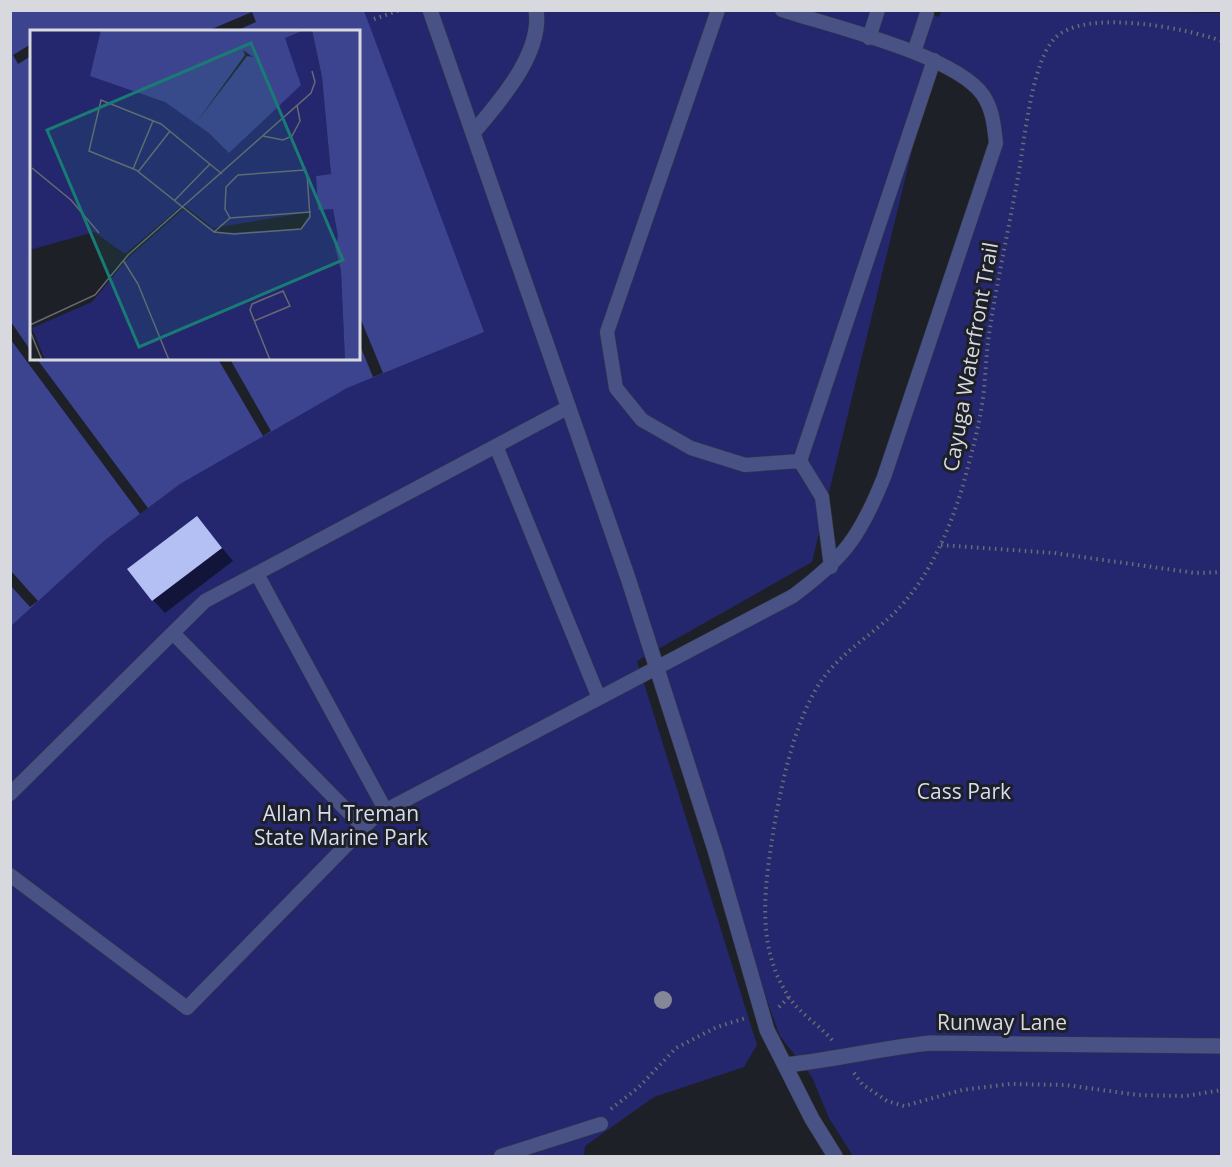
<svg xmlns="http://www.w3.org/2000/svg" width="1232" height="1167" font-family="'Open Sans',sans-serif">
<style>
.green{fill:#24276d;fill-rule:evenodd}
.water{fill:#3c4490;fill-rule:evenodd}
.pier{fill:#1e2028}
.shadow{fill:#0007}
.building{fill:#b4bff3}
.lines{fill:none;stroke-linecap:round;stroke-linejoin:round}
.lane-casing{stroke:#383a42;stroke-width:15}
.street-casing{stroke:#383a42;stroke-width:16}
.path{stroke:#6a6c73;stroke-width:4;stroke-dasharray:1.5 4.5;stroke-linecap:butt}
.lane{stroke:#495284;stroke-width:14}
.street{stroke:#495284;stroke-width:15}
.tree{fill:#848797}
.labels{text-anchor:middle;stroke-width:6;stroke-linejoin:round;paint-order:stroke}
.street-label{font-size:21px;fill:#d7d9df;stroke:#1e2028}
.park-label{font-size:21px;fill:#d7dcf2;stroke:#1e2028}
.inset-road{fill:none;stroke:#686a71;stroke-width:1.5}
.view{fill:#197b74;fill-opacity:0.15;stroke:#197b74;stroke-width:3}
.inset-edge{fill:none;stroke:#d7d9df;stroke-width:3}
</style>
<rect width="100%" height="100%" fill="#1e2028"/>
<path class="green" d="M920,10L939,17L942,10L1221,13V1156H853L829,1118L812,1077L780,1036L723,881L658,667L820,576L852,542L891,453L996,143L982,94L934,60L812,562L637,661L757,1045L744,1067L654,1097L585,1146L584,1156H11L10,11ZM32,32H358V358H32Z"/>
<path class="water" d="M11,11H364L484,332L347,388L180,484L105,540L11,626ZM32,32H358V358H32Z"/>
<path class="pier" d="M252,12L256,22L236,31H207Z
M31,44V56L18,64L13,55Z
M359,315L383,373L373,377L359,343Z
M11,322L31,351L32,358L37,359L148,508L140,514L11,340Z
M218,359H230L271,431L263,436Z
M11,571L38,601L30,607L11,586Z"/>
<path class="shadow" d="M197,518L233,561L165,613L153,600Z"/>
<path class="building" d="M197,516L222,548L152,601L127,569Z"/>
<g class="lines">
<defs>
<path id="lane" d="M718,10L607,332L616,388L642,420L691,448L745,465L800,461
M869,38L878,10
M914,52L927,13
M496,446L599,698
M800,461L934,60
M800,461L822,497L831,567
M257,574L386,811
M173,633L364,828
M10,794L205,601L569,407
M10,875L187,1008L375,816L793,596C844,558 860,537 884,477L996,143C994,126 993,110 983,95C955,55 831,26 782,10
M501,1156L601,1124"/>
<path id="street" d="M430,10L628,578L715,850L767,1030L812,1119L835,1156
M473,133C498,103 543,54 536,10
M785,1065C834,1060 881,1048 930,1043L1222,1046"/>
</defs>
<use href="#lane" class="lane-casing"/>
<use href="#street" class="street-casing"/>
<path class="path" d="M374,19L400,10
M941,545L1054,553L1195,573L1222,572
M779,1007L789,997
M832,1040C819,1025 802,1015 791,1000C754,948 765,885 774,827C782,781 796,715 824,677C841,654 869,636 890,617C927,583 949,532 963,485C971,456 979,427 983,398C986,374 986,351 990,328C998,276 1010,223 1019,171C1025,137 1032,61 1055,38C1085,8 1185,28 1222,41
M854,1073L862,1084L887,1101L904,1106L962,1090L1010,1084L1066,1085L1138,1095L1185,1096L1222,1090
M611,1109L639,1087L676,1048L717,1027L746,1018"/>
<use href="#lane" class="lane"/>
<use href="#street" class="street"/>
</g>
<circle class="tree" cx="663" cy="1000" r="9"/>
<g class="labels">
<g class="street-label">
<text transform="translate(971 357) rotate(-80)" y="7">Cayuga Waterfront Trail</text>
<text x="1002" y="1030">Runway Lane</text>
</g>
<g class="park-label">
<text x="964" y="799">Cass Park</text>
<text x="341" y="821">Allan H. Treman<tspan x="341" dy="24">State Marine Park</tspan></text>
</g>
</g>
<g transform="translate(30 30)">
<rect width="330" height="330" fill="#1e2028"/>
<path d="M0,0H282L292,47L301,144L286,146L288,179H303L308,207L305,217L311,241L315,330H15L2,298L62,272L98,228L153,179L190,203L271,199L280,182L183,198L153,175L95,224L64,202L0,220Z" fill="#24276d"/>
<path d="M71,0H274L255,8L271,55L199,123L179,103L135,72L60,46ZM282,0H330V330H315L311,241L305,217L308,207L303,179L288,180L286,146L301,144L292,47Z" fill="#3c4490"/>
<path d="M213,20L223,27L217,26L166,93L215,25Z" fill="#1e2028"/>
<path class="inset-road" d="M233,106L253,110L262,106L270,91L267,75M2,138L41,170L69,203M103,139L123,91M108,142L140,101M192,144L131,94L71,70L59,121L106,140L184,202L204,204L271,199L280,187L277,144L274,140L208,145L196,157L195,179L200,188M144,171L180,134M184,202L200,188L281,182M93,230L108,254L139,330M224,291L260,276L253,261L222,274L220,280L240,330M0,295L65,265L98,225L281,63L285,52L282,41M0,301L12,330"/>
<path class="view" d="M221,13L313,230L109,317L17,100Z"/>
<rect width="330" height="330" class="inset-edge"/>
</g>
<rect width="1232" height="1167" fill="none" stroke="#d7d9df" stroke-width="24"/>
</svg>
